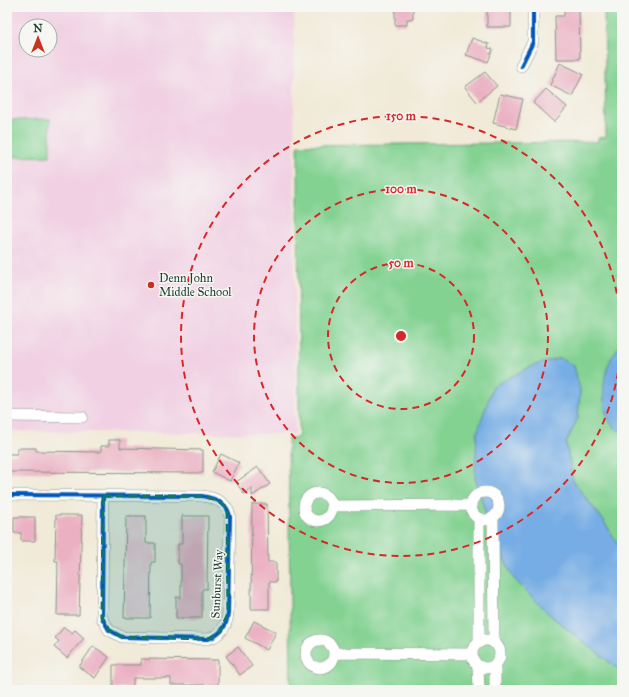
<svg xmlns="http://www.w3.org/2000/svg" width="629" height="697" font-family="'IM FELL Great Primer',serif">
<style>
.built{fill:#f1d0e3;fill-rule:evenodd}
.green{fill:#83d292;stroke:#518863}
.water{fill:#77ade5;stroke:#4b758c}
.building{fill:#ebb1c3}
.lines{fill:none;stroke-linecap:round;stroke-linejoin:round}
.minor-casing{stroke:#889486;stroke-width:12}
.minor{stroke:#fff;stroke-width:11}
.cycleway-casing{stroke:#f6f6f2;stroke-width:6}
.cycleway{stroke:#0057b8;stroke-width:4}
.marked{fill:#0f766e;fill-opacity:0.2;stroke:#0f766e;stroke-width:3;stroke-dasharray:8 5;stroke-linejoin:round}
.ring{fill:none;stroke:#d62828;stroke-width:2;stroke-dasharray:7 5}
.poi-dot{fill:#c8321e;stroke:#f6f6f2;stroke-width:1.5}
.labels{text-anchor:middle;stroke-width:3;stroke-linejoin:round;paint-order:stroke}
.poi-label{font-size:12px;fill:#1f3d34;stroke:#f6f6f2;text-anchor:start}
.street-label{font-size:12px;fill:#1f3d34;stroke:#f6f6f2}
.centre{fill:#d62828;stroke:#f6f6f2;stroke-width:2}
.ring-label{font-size:12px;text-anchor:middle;font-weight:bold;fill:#d62828;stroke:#f6f6f2;stroke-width:3;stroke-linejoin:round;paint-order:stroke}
</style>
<rect width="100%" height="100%" fill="#f6f6f2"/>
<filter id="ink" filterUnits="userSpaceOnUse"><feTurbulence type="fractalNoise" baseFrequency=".025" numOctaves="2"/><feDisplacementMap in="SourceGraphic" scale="8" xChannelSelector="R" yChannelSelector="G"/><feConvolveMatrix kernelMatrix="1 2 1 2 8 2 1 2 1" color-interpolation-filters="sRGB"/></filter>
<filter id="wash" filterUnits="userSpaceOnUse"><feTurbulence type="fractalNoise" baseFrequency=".012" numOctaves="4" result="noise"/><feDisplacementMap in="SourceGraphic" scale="16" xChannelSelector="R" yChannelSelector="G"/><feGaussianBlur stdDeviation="0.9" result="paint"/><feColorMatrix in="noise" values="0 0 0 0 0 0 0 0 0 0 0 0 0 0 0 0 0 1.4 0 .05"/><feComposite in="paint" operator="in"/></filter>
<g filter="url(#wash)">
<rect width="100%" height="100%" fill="#f1ead8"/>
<path class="built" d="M7,7H294L295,434L7,431ZM26,26H50V50H26Z"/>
<path class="green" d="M604,7H622V346L617,349L609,420L622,433V551L603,520L573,481L566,443L578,418L580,390L514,579L551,616L622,672V690H291L288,438H297L299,434L298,145L597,142L598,138L606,137Z
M50,119V156L7,157V120Z"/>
<path class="water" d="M622,346V433C618,430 611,425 609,420C599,401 603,358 622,346Z
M560,358L574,366L580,390L578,418L566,443L573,481L603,520L622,551V672L551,616L514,579L491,532L475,478L477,433L493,386L532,366Z"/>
<g id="blocks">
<path class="building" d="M395,7H413V19H407V25H395Z
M564,8H579L580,59H556L555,16H564Z
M487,10H511V27H487Z
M472,38L489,44L488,48L493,49L488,62L466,55Z
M560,63L583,74L572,96L550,85Z
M485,72L497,86L477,102L465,87Z
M546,89L567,107L554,122L533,103Z
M500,94L523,99L516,129L493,123Z
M109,440H120V448L203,450V473L7,472V454H17V448H36V451L101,452V446H109Z
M221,454L239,463L230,481L212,472Z
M258,467L270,484L252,496V488L244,494L236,482Z
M252,504H267L268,562H276V582H269V609H251Z
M56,515H82L79,615H57L58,561H55Z
M126,516H146V543H155V562H151L150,618H124Z
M182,516H208L207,589H202V618H176V597H181V564H178V544H182Z
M14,517H35V541H21V533H14Z
M254,621L276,632L267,650L245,638Z
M64,627L72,633L75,630L84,638L67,658L54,647L59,641L55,638Z
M93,646L109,657L95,678L79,667Z
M238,647L252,666L240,675L226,656Z
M141,659L218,660V685H171V678H133V688H113V665H141Z"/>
</g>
</g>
<g filter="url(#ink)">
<use href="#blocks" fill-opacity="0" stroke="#889486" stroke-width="1"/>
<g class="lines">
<defs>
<path id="minor" d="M521,66L533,42V7
M7,416L82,417
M471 506a14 14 0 1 1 28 0a14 14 0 1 1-28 0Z
M304 507a14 14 0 1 1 28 0a14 14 0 1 1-28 0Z
M7,495L202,496C216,498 228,503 230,517L228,613C227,626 221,635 208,639L122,637L109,630L102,618L103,496
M332,506L471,505
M479,518V643
M493,518L494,643
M472 654a14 14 0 1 1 28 0a14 14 0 1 1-28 0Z
M306 654a14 14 0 1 1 28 0a14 14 0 1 1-28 0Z
M334,653L472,654
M478,666L479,690
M495,690V665"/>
</defs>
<use href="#minor" class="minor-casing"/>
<use href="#minor" class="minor"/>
<defs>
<path id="cycleway" d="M521,66L533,42V7
M7,495L202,496C216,498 228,503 230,517L228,613C227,626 221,635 208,639L122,637L109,630L102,618L103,496"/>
</defs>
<use href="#cycleway" class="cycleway-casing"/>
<use href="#cycleway" class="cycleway"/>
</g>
</g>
<path class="marked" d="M103,496H202L217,500L227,508L228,613L220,632L208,639L122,637L109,630L102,618Z"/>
<g class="ring">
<circle cx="401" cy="336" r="73"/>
<circle cx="401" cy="336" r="147"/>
<circle cx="401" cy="336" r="220"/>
</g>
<circle class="poi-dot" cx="151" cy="285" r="4"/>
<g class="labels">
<g class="poi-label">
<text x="159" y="282">Denn John<tspan x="159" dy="14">Middle School</tspan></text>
</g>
<g class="street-label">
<text transform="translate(217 584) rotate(-87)" y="4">Sunburst Way</text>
</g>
</g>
<circle cx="401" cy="336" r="6" class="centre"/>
<g class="ring-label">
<text x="401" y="120">150 m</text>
<text x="401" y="193">100 m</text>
<text x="401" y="267">50 m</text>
</g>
<rect width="629" height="697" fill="none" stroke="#f6f6f2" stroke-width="24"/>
<g transform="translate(38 38)"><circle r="19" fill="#f6f6f2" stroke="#a0aca6"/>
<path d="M0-3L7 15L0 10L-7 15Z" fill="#c8321e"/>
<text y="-6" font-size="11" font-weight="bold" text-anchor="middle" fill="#1f3d34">N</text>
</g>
</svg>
